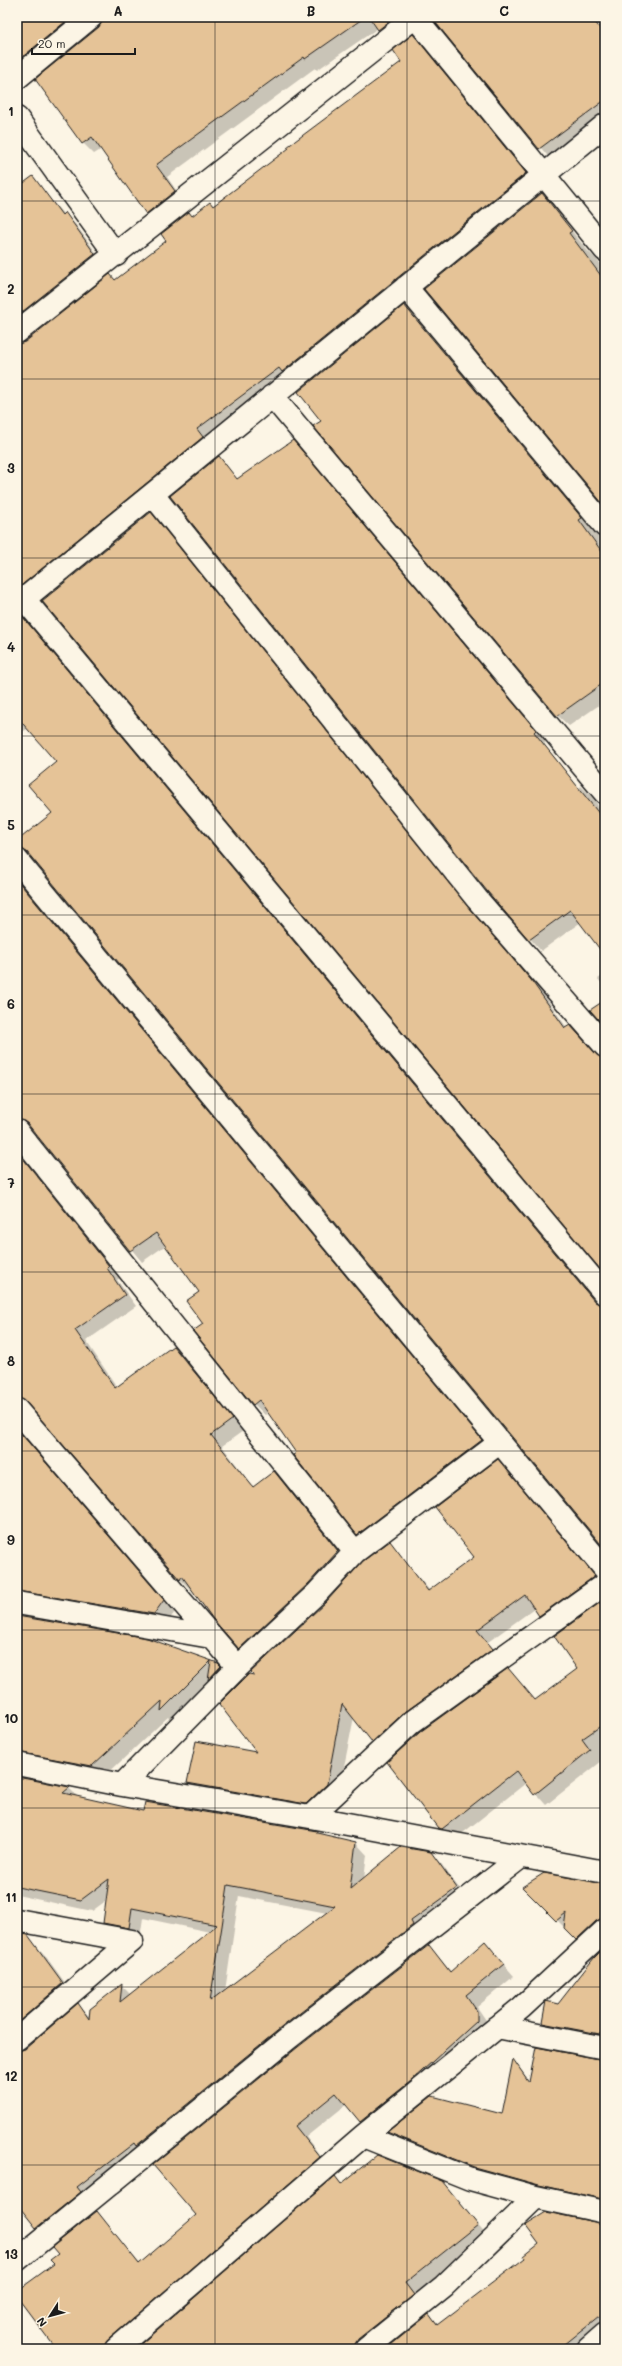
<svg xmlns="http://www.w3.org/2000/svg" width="622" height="2366" font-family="Mali,sans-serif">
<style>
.shadow{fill:#0003;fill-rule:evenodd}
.building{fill:#e5c397;stroke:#1c1c1c;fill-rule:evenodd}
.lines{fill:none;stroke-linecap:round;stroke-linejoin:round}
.minor-casing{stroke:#1c1c1c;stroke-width:25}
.minor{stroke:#fcf5e5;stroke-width:22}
.grid{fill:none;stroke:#1c1c1c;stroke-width:1;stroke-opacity:0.55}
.neatline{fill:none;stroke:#1c1c1c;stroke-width:1.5}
.grid-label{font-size:13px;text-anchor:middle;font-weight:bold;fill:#1c1c1c}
</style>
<rect width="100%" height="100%" fill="#fcf5e5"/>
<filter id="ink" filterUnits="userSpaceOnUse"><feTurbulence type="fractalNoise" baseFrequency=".025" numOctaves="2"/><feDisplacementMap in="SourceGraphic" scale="8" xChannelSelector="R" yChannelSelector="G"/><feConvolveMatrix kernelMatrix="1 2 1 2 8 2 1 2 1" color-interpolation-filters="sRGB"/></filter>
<g filter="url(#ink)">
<path class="shadow" d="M17,17H98L17,81Z
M103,17H425L390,41L378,28L317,70L315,68L167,177L185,203L158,224L147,213L102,149L94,154L83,143L36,80L100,27Z
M432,17H605V119L551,160Z
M413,36L537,185L17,615V345L25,343L116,281L167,241L189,213L193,217L213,207L403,62Z
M32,177L64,215L65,214L76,225L106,266L17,341V189Z
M542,194L587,250L600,263H605V505L425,289Z
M404,306L598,536L605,539V701L569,726L557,715L322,421Z
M293,442L546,742L544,744L579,788L581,786L592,797L605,815V954L581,922L541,951L487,890L219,458L238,480Z
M150,513L162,524L479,920L542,992L567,1028L570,1026L601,1059H605V1273Z
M17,617H22L33,629L598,1304L605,1307V1550L34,860L26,859L17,866V843L54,813L58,762L28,728L24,731L17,725Z
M17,877L492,1452L369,1545L358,1534L269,1412L265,1415L254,1404L204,1324L200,1292L166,1245L142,1262L34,1131L21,1132L17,1137Z
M605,974V988L598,979Z
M17,1144L18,1151L120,1278L117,1280L136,1306L86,1341L117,1387L173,1347L243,1431L222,1446L254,1488L274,1472L349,1563L251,1659L192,1589L191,1590L180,1579L33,1409L20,1411L17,1416Z
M17,1423L18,1430L175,1612L165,1625L17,1609Z
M498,1461L605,1588L552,1627L535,1608L488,1642L503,1661L384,1753L354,1717L338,1796L318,1815L200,1795L188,1783L259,1754L257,1677L390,1543L430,1591L476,1557Z
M605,1601V1765L602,1761L546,1805L526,1783L454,1840L451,1839L439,1828L508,1670L536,1701L579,1670Z
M17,1617L147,1639L218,1664L229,1676L172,1722L168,1717L104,1777L17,1770Z
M17,1778L69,1788L79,1798L144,1812L317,1832L320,1835L356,1843L367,1855L364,1879L431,1853L442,1865L467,1899L48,2238L17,2203V2052L26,2049L78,2005L90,2017L122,1986L130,1994L210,1932L143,1918L140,1938L115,1934L104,1923L107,1900L92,1911L17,1895ZM239,1896L327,1913L225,1991Z
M605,1884V1936L588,1951L524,1887Z
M17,1939L33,1943L44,1954L74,1995L17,2045Z
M485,1943L514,1976L477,2007L492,2029L372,2133L347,2104L306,2137L330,2169L121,2349H57L17,2295V2292L55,2265L59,2254L96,2213L141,2265L198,2216L429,1946L451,1972Z
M605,1948V2044L554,2034L543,2023Z
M513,2061L530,2081L605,2061V2208L551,2196L400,2143L389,2132L502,2116Z
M335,2178L342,2184L441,2182L488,2236L373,2349H137Z
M605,2224V2340L593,2349H387L429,2316L439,2325Z"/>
<path class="building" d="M17,17H71L20,59L17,55Z
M103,17H365L305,59L304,57L156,165L175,191L146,214L92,137L82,144L35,79L99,27Z
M369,17H395L378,30Z
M431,17H591L605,35V100L539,149Z
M413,34L526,173L282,372L279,368L197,429L203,437L17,589V344L25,342L110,274L115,280L166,241L161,234L189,212L192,216L210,202L213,206L289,148L287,147L401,62L393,50Z
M33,176L62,215L65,212L95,254L17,316V188Z
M542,193L572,231L569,233L605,281V502L603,504L424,289Z
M404,305L582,518L579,520L605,556V682L557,716L313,426L321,421L298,392Z
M293,440L536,730L534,732L605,821V956L570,910L529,940L487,891L170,496L219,456L237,479Z
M151,512L468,907L531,980L565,1028L570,1025L596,1054L605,1058V1275L42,601Z
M22,616L595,1302L605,1306V1549L27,852L17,848V841L52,813L28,785L56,762L17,717V617Z
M17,880L482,1440L357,1535L293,1455L296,1453L259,1400L253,1405L193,1331L203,1324L186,1301L199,1292L156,1233L130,1251L27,1123L17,1119Z
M605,1000V1027L590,1010Z
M17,1151L109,1266L107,1268L125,1295L75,1330L115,1388L173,1346L233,1419L211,1435L253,1487L274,1471L338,1551L308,1584L239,1649L213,1619L182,1576L180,1580L26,1402L17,1398Z
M17,1429L164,1600L154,1614L17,1591Z
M498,1459L595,1576L539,1616L525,1595L477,1630L493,1649L405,1712L372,1742L342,1704L327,1784L306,1804L187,1783L196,1741L256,1752L219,1704L249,1674L254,1675L251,1672L326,1602L363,1561L390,1541L428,1591L474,1557L435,1507Z
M605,1599V1723L582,1739L590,1750L534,1795L516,1771L442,1829L438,1828L387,1762L420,1732L508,1668L535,1700L577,1669L554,1636Z
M17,1616L147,1638L218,1663L221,1666L208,1680L211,1661L161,1711L162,1701L92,1766L17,1752Z
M17,1777L70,1787L63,1793L143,1811L145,1802L317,1831V1833L356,1842L350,1889L401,1847L431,1852L457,1888L411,1921L413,1925L282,2027L136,2146L134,2143L77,2187L81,2192L36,2228L17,2204V2051L25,2049L78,2003L89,2019L90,2009L122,1984L120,2002L217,1925L132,1908L129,1928L103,1923L109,1879L81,1900L17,1887ZM228,1885L335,1906L210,2001L222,1926Z
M544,1873L605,1884V1918L596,1921L576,1940L564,1928L566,1913L556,1921L522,1887Z
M17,1933L28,1935L63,1983L17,2023Z
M485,1941L504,1964L466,1995L477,2011V2021L411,2081L360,2122L336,2093L295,2126L320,2157L108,2340L104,2349H56L17,2297V2291L54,2264L50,2260L58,2254L52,2247L97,2211L139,2264L196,2215L153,2165L298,2047L429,1945L450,1972Z
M605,1947V2035L542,2023L546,2001L558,2004L594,1958Z
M536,2047L605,2060V2187L602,2199L539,2185L474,2167L387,2132L432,2096L502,2114L513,2059L529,2082Z
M377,2155L442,2181L478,2225L405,2283L414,2295L358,2339L354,2349H135L335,2176L341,2184Z
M546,2212L605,2224V2312L559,2349H386L429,2314L437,2325L525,2258L524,2256L539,2244L525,2225Z"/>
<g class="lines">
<defs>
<path id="minor" d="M415,17L605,250
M17,78L91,17
M17,118L116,255
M406,287L605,526
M17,332L415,17
M272,396L605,793
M153,495L477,899L605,1046
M24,599L605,125
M17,605L24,599L605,1294
M17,860L605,1569
M17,1131L355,1552
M17,1410L238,1667
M17,1603L211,1637
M17,1764L122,1785L310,1817L605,1872
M122,1785L238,1667L317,1593L355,1552L499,1443
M310,1817L412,1722L605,1584
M17,1920L132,1941L17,2039
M605,1930L521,2008L363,2136L470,2179L536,2197L605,2212
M497,2027L605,2048
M17,2260L290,2037L521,1857
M116,2349L363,2136
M366,2349L444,2286L536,2197
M588,2349L605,2334"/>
</defs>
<use href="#minor" class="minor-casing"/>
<use href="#minor" class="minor"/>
</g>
</g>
<path class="grid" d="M215,17V2349M407,17V2349M17,201H605M17,379H605M17,558H605M17,736H605M17,915H605M17,1094H605M17,1272H605M17,1451H605M17,1630H605M17,1808H605M17,1987H605M17,2165H605"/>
<rect width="622" height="2366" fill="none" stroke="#fcf5e5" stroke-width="44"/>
<g transform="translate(50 2316) rotate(234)" stroke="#fcf5e5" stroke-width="3" paint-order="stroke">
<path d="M0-3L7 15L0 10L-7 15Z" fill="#1c1c1c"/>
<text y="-6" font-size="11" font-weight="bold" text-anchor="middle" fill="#1c1c1c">N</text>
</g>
<path d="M32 48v6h103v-6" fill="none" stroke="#1c1c1c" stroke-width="2"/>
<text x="38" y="48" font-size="12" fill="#1c1c1c" stroke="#fcf5e5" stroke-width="3" paint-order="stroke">20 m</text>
<rect x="22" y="22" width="578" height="2322" class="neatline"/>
<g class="grid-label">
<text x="118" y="16">A</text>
<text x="311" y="16">B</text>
<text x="504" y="16">C</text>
<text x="11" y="116">1</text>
<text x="11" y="294">2</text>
<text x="11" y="473">3</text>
<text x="11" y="652">4</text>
<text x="11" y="830">5</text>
<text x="11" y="1009">6</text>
<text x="11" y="1188">7</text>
<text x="11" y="1366">8</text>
<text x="11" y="1545">9</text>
<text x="11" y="1723">10</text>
<text x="11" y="1902">11</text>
<text x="11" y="2081">12</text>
<text x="11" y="2259">13</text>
</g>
</svg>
